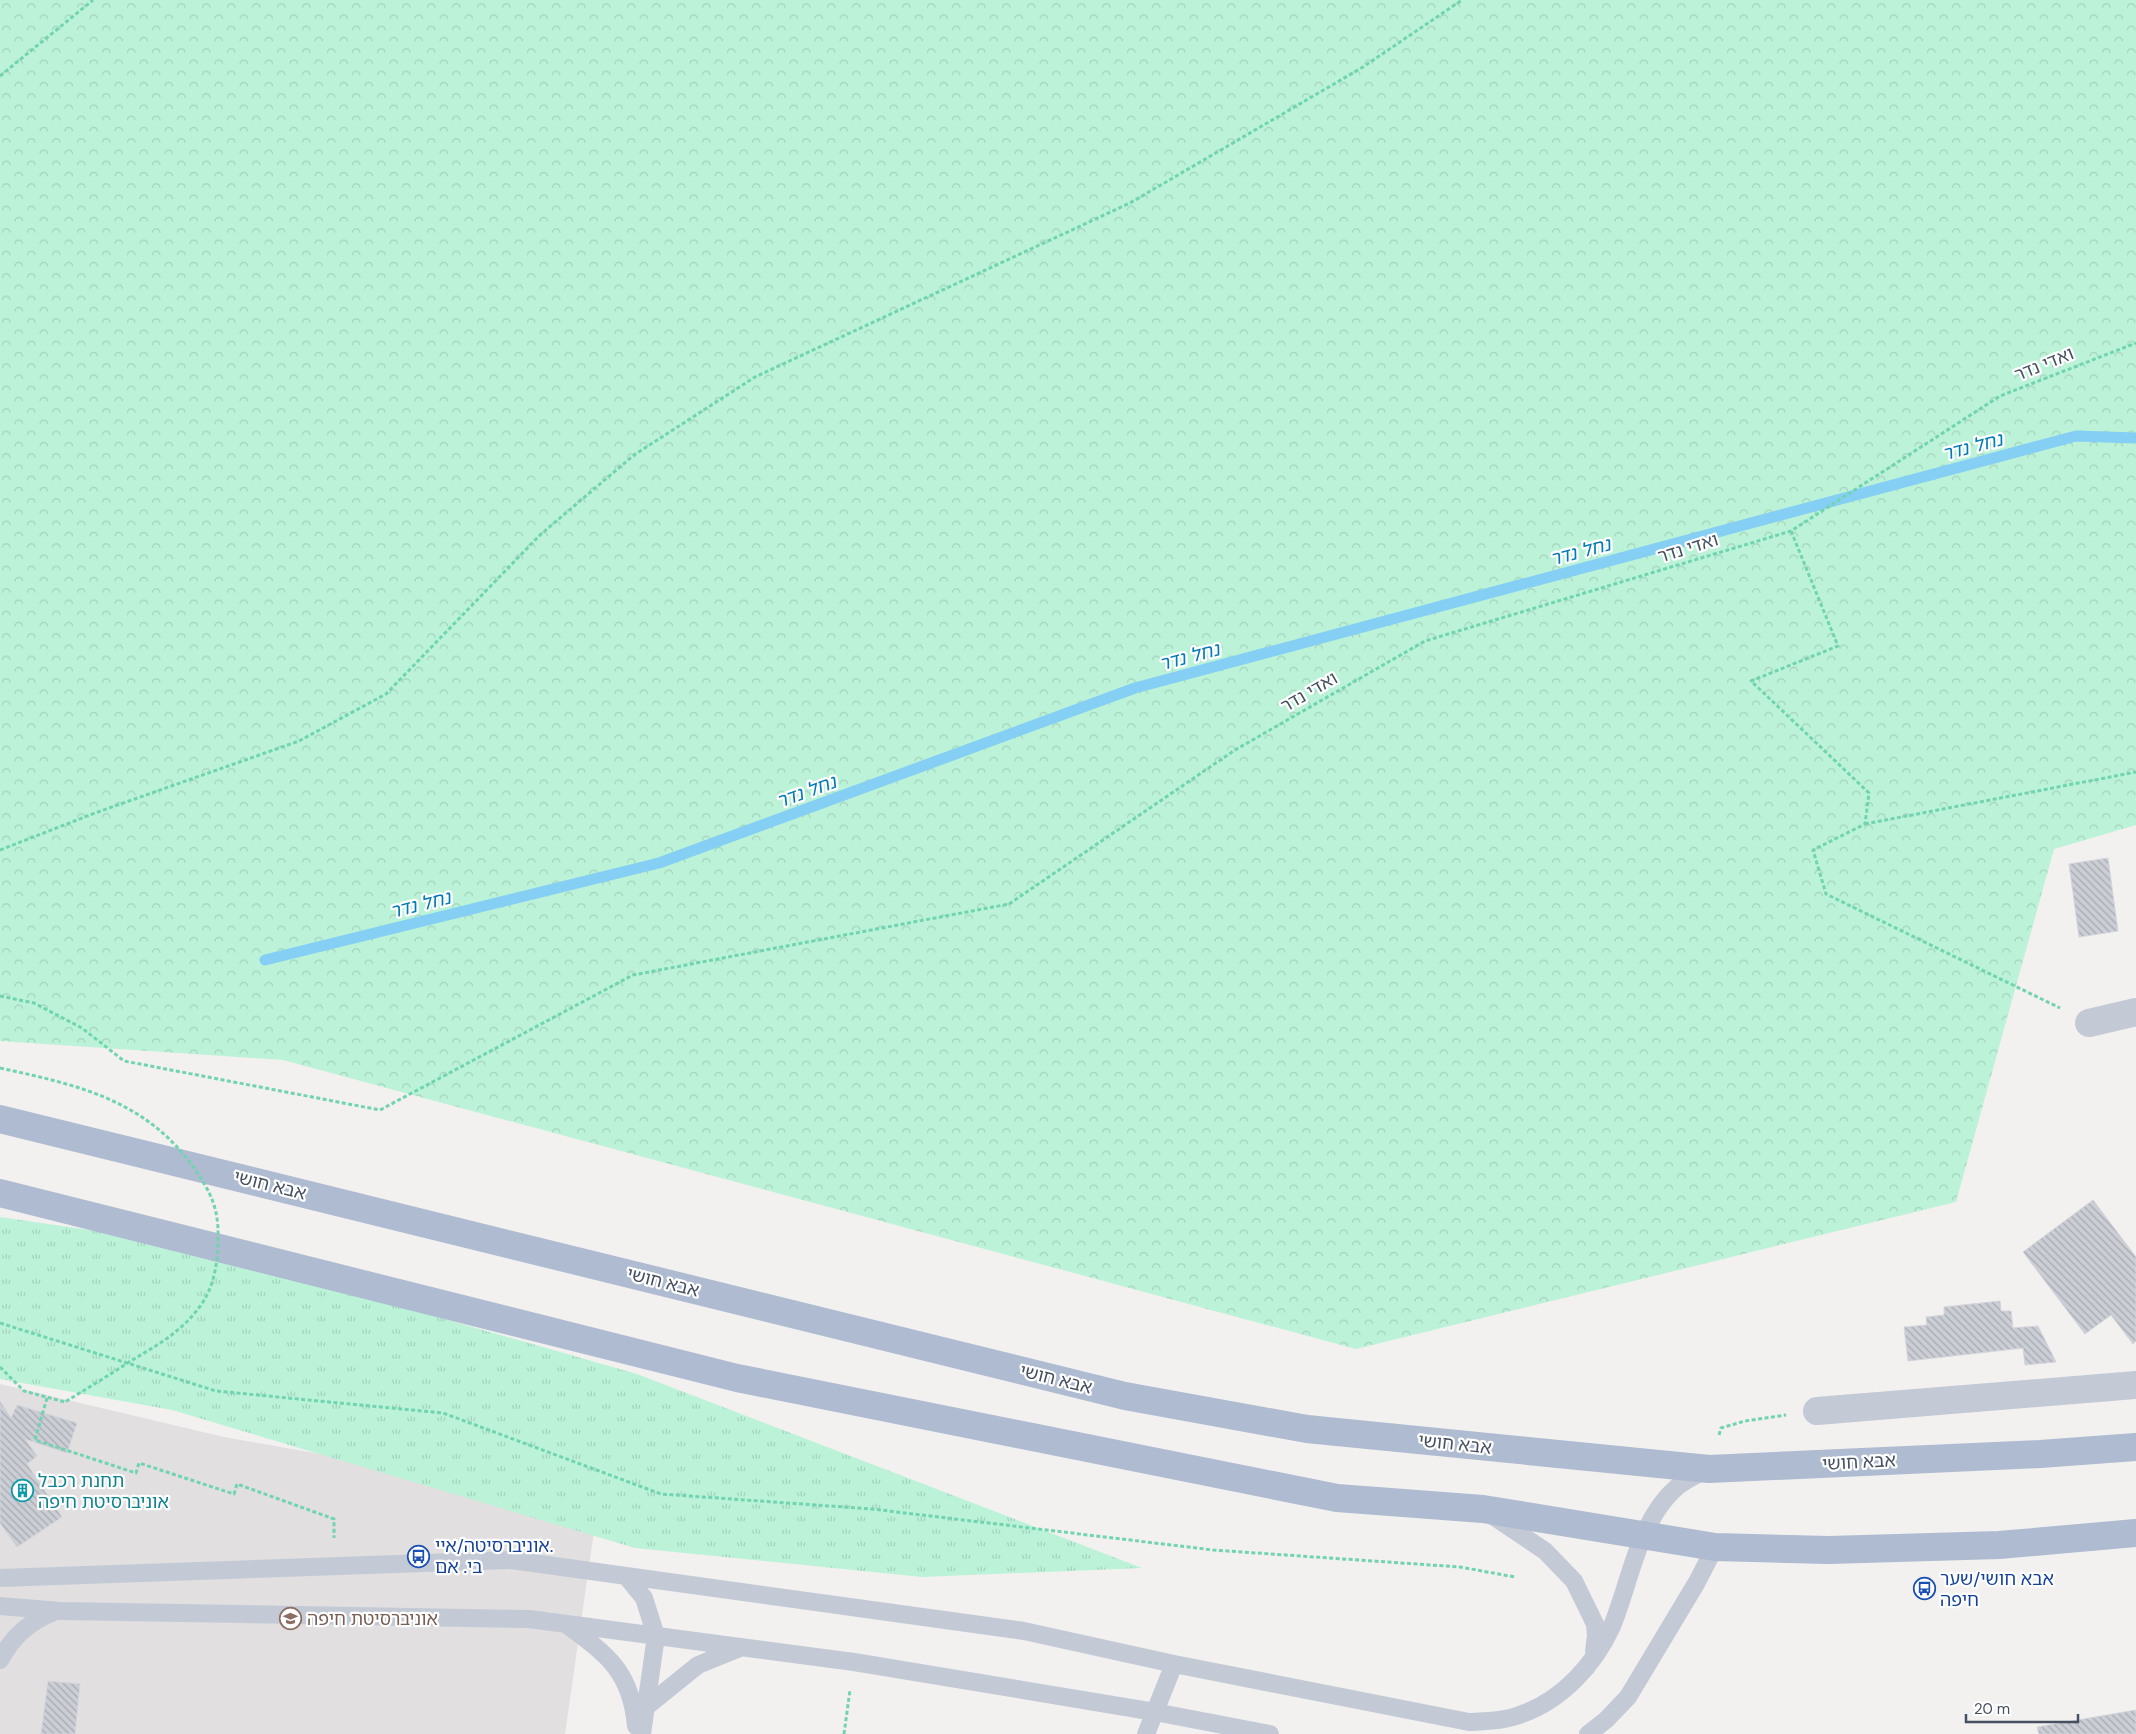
<svg xmlns="http://www.w3.org/2000/svg" width="2136" height="1734" font-family="'DM Sans','Noto Sans Hebrew',sans-serif">
<style>
.education{fill:#e1dfdf}
.grass{fill:url(#grass-tufts)}
.forest{fill:url(#forest-crowns)}
.lines{fill:none;stroke-linecap:round;stroke-linejoin:round}
.stream{stroke:#85cff4;stroke-width:11}
.building{fill:url(#building-back-hatch);stroke:#d4d5dc}
.path{stroke:#71d4b0;stroke-width:3;stroke-dasharray:4 2.5;stroke-linecap:butt}
.lane{stroke:#c3cad6;stroke-width:18}
.street{stroke:#c3cad6;stroke-width:28}
.primary{stroke:#aebbd1;stroke-width:28}
.path-bridge{stroke:#71d4b0;stroke-width:3;stroke-dasharray:4 2.5;stroke-linecap:butt}
.labels{text-anchor:middle;stroke-width:4.5;stroke-linejoin:round;paint-order:stroke}
.street-label{font-size:18px;fill:#465060;stroke:#fff}
.culture-label{font-size:18px;fill:#0d838f;stroke:#fff;text-anchor:start}
.transit-label{font-size:18px;fill:#164399;stroke:#fff;text-anchor:start}
.education-label{font-size:18px;fill:#785e54;stroke:#fff;text-anchor:start}
.water-label{font-size:19px;font-style:italic;fill:#007ab9;stroke:#fff}
</style>
<defs>
<pattern id="grass-tufts" width="24" height="20" patternUnits="userSpaceOnUse" patternTransform="scale(1.25)"><rect width="24" height="20" fill="#bcf3d8"/><path d="M3 7l-1-3M5 7V3M7 7l1-3M15 17l-1-3M17 17v-4M19 17l1-3" fill="none" stroke="#a3d2bc"/></pattern>
<pattern id="forest-crowns" width="20" height="18" patternUnits="userSpaceOnUse" patternTransform="scale(1.25)"><rect width="20" height="18" fill="#bcf3d8"/><path d="M2 6a3 3 0 1 1 6 0M12 15a3 3 0 1 1 6 0" fill="none" stroke="#a3d2bc"/></pattern>
<pattern id="building-back-hatch" width="6" height="6" patternUnits="userSpaceOnUse" patternTransform="scale(1.25)"><rect width="6" height="6" fill="#ccced6"/><path d="M-1 5l2 2M0 0l6 6M5-1l2 2" fill="none" stroke="#a7aab1"/></pattern>
</defs>
<rect width="100%" height="100%" fill="#f3f0f0"/>
<path class="education" d="M0,1384L224,1437L598,1503L565,1734H0Z"/>
<path class="grass" d="M0,1217L179,1243L637,1374L1142,1568L922,1577L635,1548L172,1410L0,1379Z"/>
<path class="forest" d="M0,0H2136V825L2054,849L1956,1202L1356,1349L283,1060L0,1041Z"/>
<g class="lines">
<path class="stream" d="M265,960L659,863L1135,688L2076,436L2136,438"/>
</g>
<path class="building" d="M2108,858L2118,931L2079,937L2069,864Z
M2093,1200L2136,1257V1341L2133,1344L2111,1315L2085,1334L2023,1252Z
M2000,1301L2001,1311H2011L2013,1328L2038,1326L2056,1362L2025,1365L2023,1348L1908,1361L1904,1327L1927,1325L1926,1317L1944,1315V1307Z
M0,1401L11,1418L17,1405L77,1423L67,1453L25,1439L37,1456L27,1464L62,1517L17,1547L0,1523Z
M48,1681L80,1684L75,1734H41Z
M2136,1710V1734H2039L2037,1727Z"/>
<g class="lines">
<path class="path" d="M0,76L93,0
M1791,531L1838,646L1751,681L1869,793L1865,824L1813,850L1826,894L2060,1008
M1865,824L2136,772
M0,850L95,813L299,741L386,694L540,535L634,455L755,377L1130,203L1363,67L1462,0
M0,996L34,1003L82,1028L124,1061L380,1110L633,975L1009,904L1235,750L1425,641L1791,531L2000,396L2136,343
M0,1323L216,1391L443,1413L661,1494L872,1509L1213,1550L1460,1567L1515,1577
M0,1367L24,1391L65,1402
M47,1398L35,1440L136,1473L139,1463L234,1494L237,1484L334,1519V1538
M1719,1435L1721,1428L1745,1421L1786,1415
M844,1734L850,1690"/>
<path class="lane" d="M1490,1514L1545,1551L1574,1581L1595,1624L1596,1636L1594,1651
M626,1576L644,1598L656,1636L642,1734
M0,1578L511,1560L1024,1631L1174,1664L1469,1722C1487,1721 1505,1721 1522,1714C1562,1700 1595,1664 1612,1626C1631,1580 1638,1520 1678,1486C1687,1479 1698,1474 1708,1469
M0,1606L60,1611L529,1619L854,1662L1155,1712L1270,1734
M567,1625C608,1655 631,1672 636,1726
M0,1660C13,1636 29,1622 54,1612
M646,1707L698,1665L740,1648
M1146,1734L1174,1664
M1588,1734L1606,1720L1628,1697L1697,1582L1715,1547"/>
<path class="street" d="M2089,1023L2136,1012
M1817,1411L2136,1385"/>
<path class="primary" d="M0,1119L1125,1396L1307,1429L1709,1469L2040,1454L2136,1447
M0,1193L737,1378L1337,1498L1483,1509L1715,1547L1829,1550L1999,1545L2136,1533"/>
<path class="path-bridge" d="M0,1068C77,1085 145,1099 194,1168C210,1191 219,1208 218,1238C218,1263 214,1289 198,1309C180,1333 154,1347 129,1362C108,1376 86,1389 65,1402"/>
</g>
<defs>
<symbol id="building-ring" viewBox="-11 -11 22 22"><circle r="9.5" fill="#fff" stroke="#0f9aa8" stroke-width="1.5"/><path d="M-4-6H4V6H1V3H-1V6H-4ZM-2.5-4.3h1.7v1.8h-1.7ZM.8-4.3h1.7v1.8H.8ZM-2.5-1h1.7V.8h-1.7ZM.8-1h1.7V.8H.8Z" fill="#0f9aa8"/></symbol>
<symbol id="bus-ring" viewBox="-11 -11 22 22"><circle r="9.5" fill="#fff" stroke="#1a4fb4" stroke-width="1.5"/><path d="M-5-6H5V4H4V6H2V4H-2V6H-4V4H-5ZM-3.5-4V0h7V-4ZM-3.5 1.2v1.5H-2V1.2ZM2 1.2v1.5H3.5V1.2Z" fill="#1a4fb4"/></symbol>
<symbol id="university-ring" viewBox="-11 -11 22 22"><circle r="9.5" fill="#fff" stroke="#8d6e63" stroke-width="1.5"/><path d="M0-5L7-2L0 1L-7-2ZM-4 1L0 2.5L4 1V4Q0 6-4 4Z" fill="#8d6e63"/></symbol>
</defs>
<g fill-rule="evenodd">
<use href="#building-ring" x="10" y="1478" width="25" height="25"/>
<use href="#bus-ring" x="406" y="1544" width="25" height="25"/>
<use href="#bus-ring" x="1912" y="1576" width="25" height="25"/>
<use href="#university-ring" x="278" y="1606" width="25" height="25"/>
</g>
<g class="labels">
<g class="street-label">
<text transform="translate(2044 364) rotate(-22)" y="6">ואדי נדר</text>
<text transform="translate(1688 548) rotate(-17)" y="6">ואדי נדר</text>
<text transform="translate(1309 692) rotate(-30)" y="6">ואדי נדר</text>
<text transform="translate(270 1185) rotate(14)" y="6">אבא חושי</text>
<text transform="translate(663 1282) rotate(14)" y="6">אבא חושי</text>
<text transform="translate(1056 1379) rotate(14)" y="6">אבא חושי</text>
<text transform="translate(1455 1444) rotate(6)" y="6">אבא חושי</text>
<text transform="translate(1859 1462) rotate(-3)" y="6">אבא חושי</text>
</g>
<g class="culture-label">
<text x="38" y="1487">תחנת רכבל<tspan x="38" dy="21">אוניברסיטת חיפה</tspan></text>
</g>
<g class="transit-label">
<text x="435" y="1552">אוניברסיטה/איי.<tspan x="435" dy="21">בי. אם</tspan></text>
<text x="1940" y="1585">אבא חושי/שער<tspan x="1940" dy="21">חיפה</tspan></text>
</g>
<g class="education-label">
<text x="307" y="1625">אוניברסיטת חיפה</text>
</g>
<g class="water-label">
<text transform="translate(1972 446) rotate(-15)" y="7">נחל נדר</text>
<text transform="translate(1580 551) rotate(-15)" y="7">נחל נדר</text>
<text transform="translate(1189 656) rotate(-15)" y="7">נחל נדר</text>
<text transform="translate(806 791) rotate(-20)" y="7">נחל נדר</text>
<text transform="translate(420 904) rotate(-14)" y="7">נחל נדר</text>
</g>
</g>
<path d="M1966 1714v8h112v-8" fill="none" stroke="#465060" stroke-width="2.5"/>
<text x="1974" y="1714" font-size="15" fill="#465060" stroke="#ffffff" stroke-width="4" paint-order="stroke">20 m</text>
</svg>
